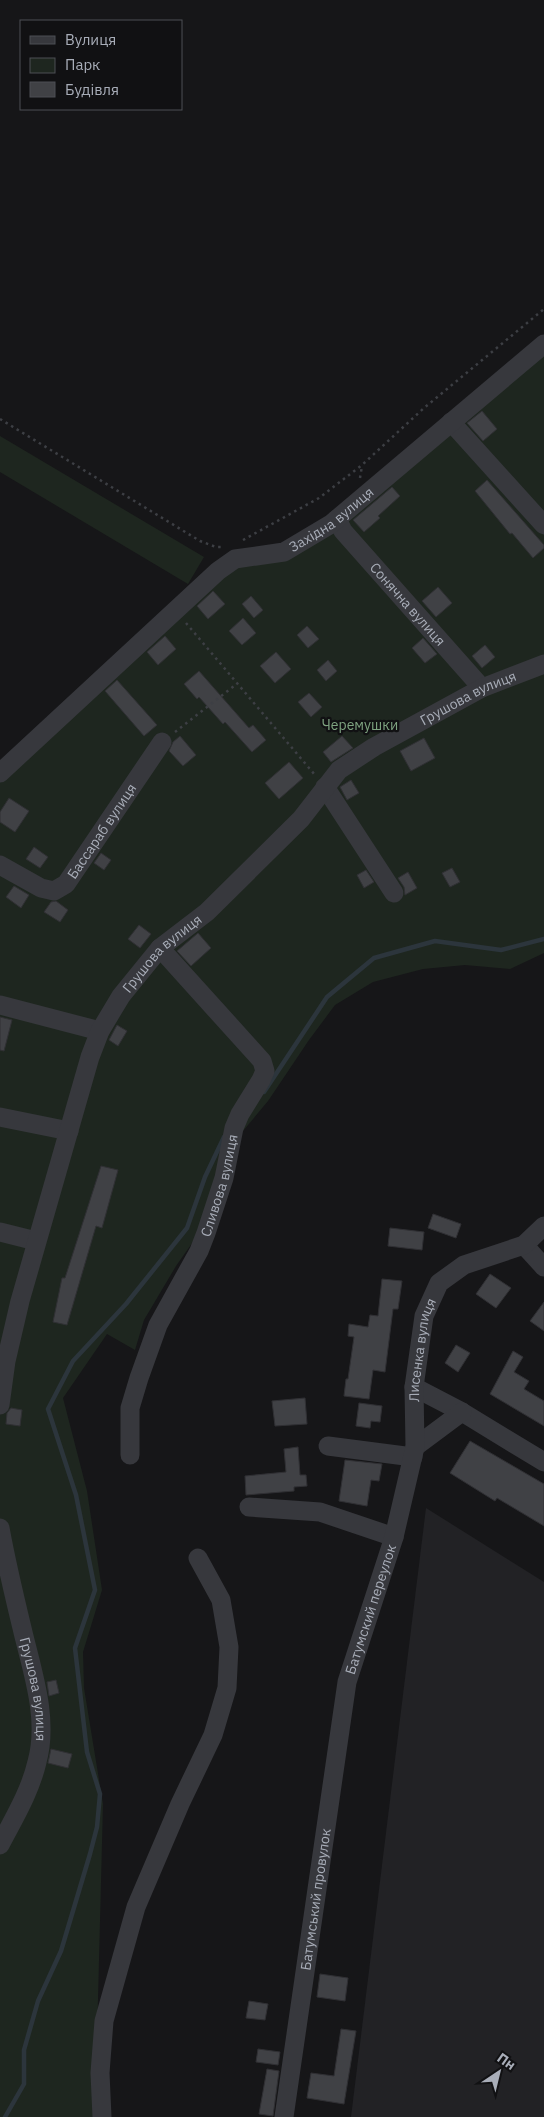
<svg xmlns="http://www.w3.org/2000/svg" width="544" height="2117" font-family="'IBM Plex Sans',sans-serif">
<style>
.built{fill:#222225}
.green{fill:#1e261f}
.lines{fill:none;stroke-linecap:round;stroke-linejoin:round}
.stream{stroke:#2c353c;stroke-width:4.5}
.building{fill:#404145;stroke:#303034}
.path{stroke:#3d3f44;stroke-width:2.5;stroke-dasharray:2.5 4;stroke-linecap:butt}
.minor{stroke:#37383d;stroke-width:19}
.labels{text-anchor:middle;stroke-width:4.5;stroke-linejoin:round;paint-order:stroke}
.street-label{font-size:14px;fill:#a8adb8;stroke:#111113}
.park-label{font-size:14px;fill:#7fa381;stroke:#111113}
</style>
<rect width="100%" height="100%" fill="#161618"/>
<path class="built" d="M426,1508L544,1582V2117H351Z"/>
<path class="green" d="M544,351V953L510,969L465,965L423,969L373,982L335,1005L309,1040L268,1101L238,1137L202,1229L176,1266L144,1320L135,1350L107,1334L63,1398L87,1491L102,1590L83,1652L84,1688L103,1804L95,2117H0V782L237,565L285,558Z
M0,436L204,557L188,584L0,472Z"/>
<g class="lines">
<path class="stream" d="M264,1092L327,997L374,958L435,941L501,950L544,939
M5,2117L24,2084V2050L38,2001L61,1951L90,1854L97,1827L100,1794L87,1752L75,1648L95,1590L76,1495L48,1409L73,1361L126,1304L187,1228L205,1177L224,1137"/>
</g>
<path class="building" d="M482,411L497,429L483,441L467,423Z
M487,480L544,545V548L533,558L512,533L510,534L475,491Z
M392,487L400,496L378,516L380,518L364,532L353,520Z
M438,587L452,603L436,617L422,601Z
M213,591L225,604L208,619L197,606Z
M251,596L263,610L254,618L242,604Z
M243,618L256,633L242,645L229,631Z
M307,626L319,639L308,648L297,635Z
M165,636L176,649L158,665L147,652Z
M423,638L437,654L425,663L412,648Z
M485,645L495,657L482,668L472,656Z
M276,652L291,669L275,683L260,666Z
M328,660L337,671L326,681L317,670Z
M199,671L249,728L253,725L266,740L252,752L225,722L223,724L199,697L197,699L184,684Z
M117,680L157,725L144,736L105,691Z
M309,693L322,707L311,717L298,702Z
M180,736L196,755L183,766L169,751L173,742Z
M342,736L353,748L331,762L323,752Z
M424,738L435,758L411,771L400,751Z
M289,762L303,778L279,799L265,783Z
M351,780L359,793L347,800L340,787Z
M9,798L29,811L15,832L0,822V812Z
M34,847L48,857L40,868L26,859Z
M101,853L111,860L104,870L94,863Z
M452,868L460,882L450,887L442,873Z
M366,870L374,882L364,888L357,875Z
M408,872L417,888L405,895L404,887L398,878Z
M14,886L29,895L21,908L6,897Z
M56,901L68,910L60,922L44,912L51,902Z
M139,925L151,934L140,948L128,939Z
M198,933L211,948L191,966L177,951Z
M0,1017L12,1020L4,1051L0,1050Z
M117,1025L127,1031L118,1046L109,1040Z
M101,1166L118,1170L102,1228L96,1226L67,1325L53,1322L62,1278H65Z
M433,1214L461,1224L456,1238L428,1228Z
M390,1228L424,1232L422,1250L388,1246Z
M490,1274L511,1288L496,1308L476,1294Z
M382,1279L402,1281L398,1309H393L385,1372L373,1370L369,1399L344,1396L346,1379H348L354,1337L348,1336L349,1324L368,1327L370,1315L378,1316Z
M544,1302V1331L530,1321Z
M456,1345L470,1353L458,1372L445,1363Z
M513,1351L523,1357L514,1372L529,1381L524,1389L544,1401V1426L490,1394Z
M305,1398L307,1424L275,1426L272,1401Z
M359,1403L382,1406L380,1422L371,1421L370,1428L356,1426Z
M11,1408L22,1410L20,1426L6,1424L7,1413Z
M470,1441L544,1484V1526L497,1498L495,1501L450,1473Z
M298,1447L300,1475H306L307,1486L294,1487V1491L246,1495L245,1476L286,1472L284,1449Z
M345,1460L382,1464L379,1481L371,1480L367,1506L339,1501Z
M56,1680L59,1693L49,1696L47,1682Z
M51,1749L72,1754L68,1768L48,1763Z
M320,1974L348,1978L345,2001L317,1997Z
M249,2001L268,2004L265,2020L246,2018Z
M341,2029L356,2031L344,2104L307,2098L311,2073L334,2076Z
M258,2049L280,2052L278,2065L256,2062Z
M267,2069L279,2071L273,2116L259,2114Z"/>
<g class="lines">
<path class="path" d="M0,419L200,541L216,547H223
M360,478L362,466
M243,540L319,498L362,465L424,408L544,309
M186,623L315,775
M175,732L238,683"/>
<g class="minor">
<path d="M451,422L544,525"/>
<path id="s1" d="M337,519L343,531L482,688"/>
<path id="s2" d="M0,773L218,571L235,559L284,552L331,524L544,344"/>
<path d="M325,787L394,893"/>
<path id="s3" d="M0,865L41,888L54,891L66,884L162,742"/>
<path d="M0,1005L100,1031"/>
<path d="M0,1117L69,1131"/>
<path d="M0,1232L36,1241"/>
<path d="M524,1245L544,1267"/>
<path d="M414,1387L462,1412L544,1462"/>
<path id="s4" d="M0,1405L6,1361L20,1301L90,1057L100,1031L121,996L160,948L207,912L301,819L339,770L374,747L482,688L544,664"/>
<path d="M328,1446L413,1457"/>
<path d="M415,1447L462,1412"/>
<path id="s5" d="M130,1455V1408L139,1378L158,1325L199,1251L206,1233L224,1178L234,1128L240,1114L261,1080L265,1071L262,1061L160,948"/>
<path d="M249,1507L320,1512L394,1537"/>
<path id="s6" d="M0,1528C6,1561 14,1595 22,1628C32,1671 49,1718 37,1762C30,1792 14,1818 0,1845"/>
<path d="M102,2117L100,2073L104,2021L136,1907L180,1804L213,1735L227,1688L229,1647L221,1600L198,1558"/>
<path id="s7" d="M284,2117L347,1682L394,1537L415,1447L414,1387L424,1316L439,1283L464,1265L524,1245L544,1226"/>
</g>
</g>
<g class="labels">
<g class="street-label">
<text dy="5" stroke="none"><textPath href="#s2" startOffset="425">Західна вулиця</textPath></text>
<text dy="5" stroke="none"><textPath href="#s1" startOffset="111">Сонячна вулиця</textPath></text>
<text dy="5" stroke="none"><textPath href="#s4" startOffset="892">Грушова вулиця</textPath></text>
<text dy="5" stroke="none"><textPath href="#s3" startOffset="138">Бассараб вулиця</textPath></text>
<text dy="5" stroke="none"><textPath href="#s4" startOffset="488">Грушова вулиця</textPath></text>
<text dy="5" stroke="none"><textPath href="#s5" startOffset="288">Сливова вулиця</textPath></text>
<text dy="5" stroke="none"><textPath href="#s7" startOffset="782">Лисенка вулиця</textPath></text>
<text dy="5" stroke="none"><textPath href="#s7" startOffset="516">Батумский переулок</textPath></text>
<text dy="5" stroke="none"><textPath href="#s6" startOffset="165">Грушова вулиця</textPath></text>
<text dy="5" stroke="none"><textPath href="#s7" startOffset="220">Батумський провулок</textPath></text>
</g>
<g class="park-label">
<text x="360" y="730">Черемушки</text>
</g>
</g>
<rect x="20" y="20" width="162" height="90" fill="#111113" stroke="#4d4f55"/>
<rect x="30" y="36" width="25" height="8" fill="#37383d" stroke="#4d4f55"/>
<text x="65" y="45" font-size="15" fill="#a8adb8">Вулиця</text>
<rect x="30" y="58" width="25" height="15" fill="#1e261f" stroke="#4d4f55"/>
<text x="65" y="70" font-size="15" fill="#a8adb8">Парк</text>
<rect x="30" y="82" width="25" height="15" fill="#404145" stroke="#4d4f55"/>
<text x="65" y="95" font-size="15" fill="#a8adb8">Будівля</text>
<g transform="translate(499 2072) rotate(35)" stroke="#111113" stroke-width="4" paint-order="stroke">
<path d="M0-4L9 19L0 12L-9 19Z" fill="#a8adb8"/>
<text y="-8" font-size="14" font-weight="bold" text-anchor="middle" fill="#a8adb8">Пн</text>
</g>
</svg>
